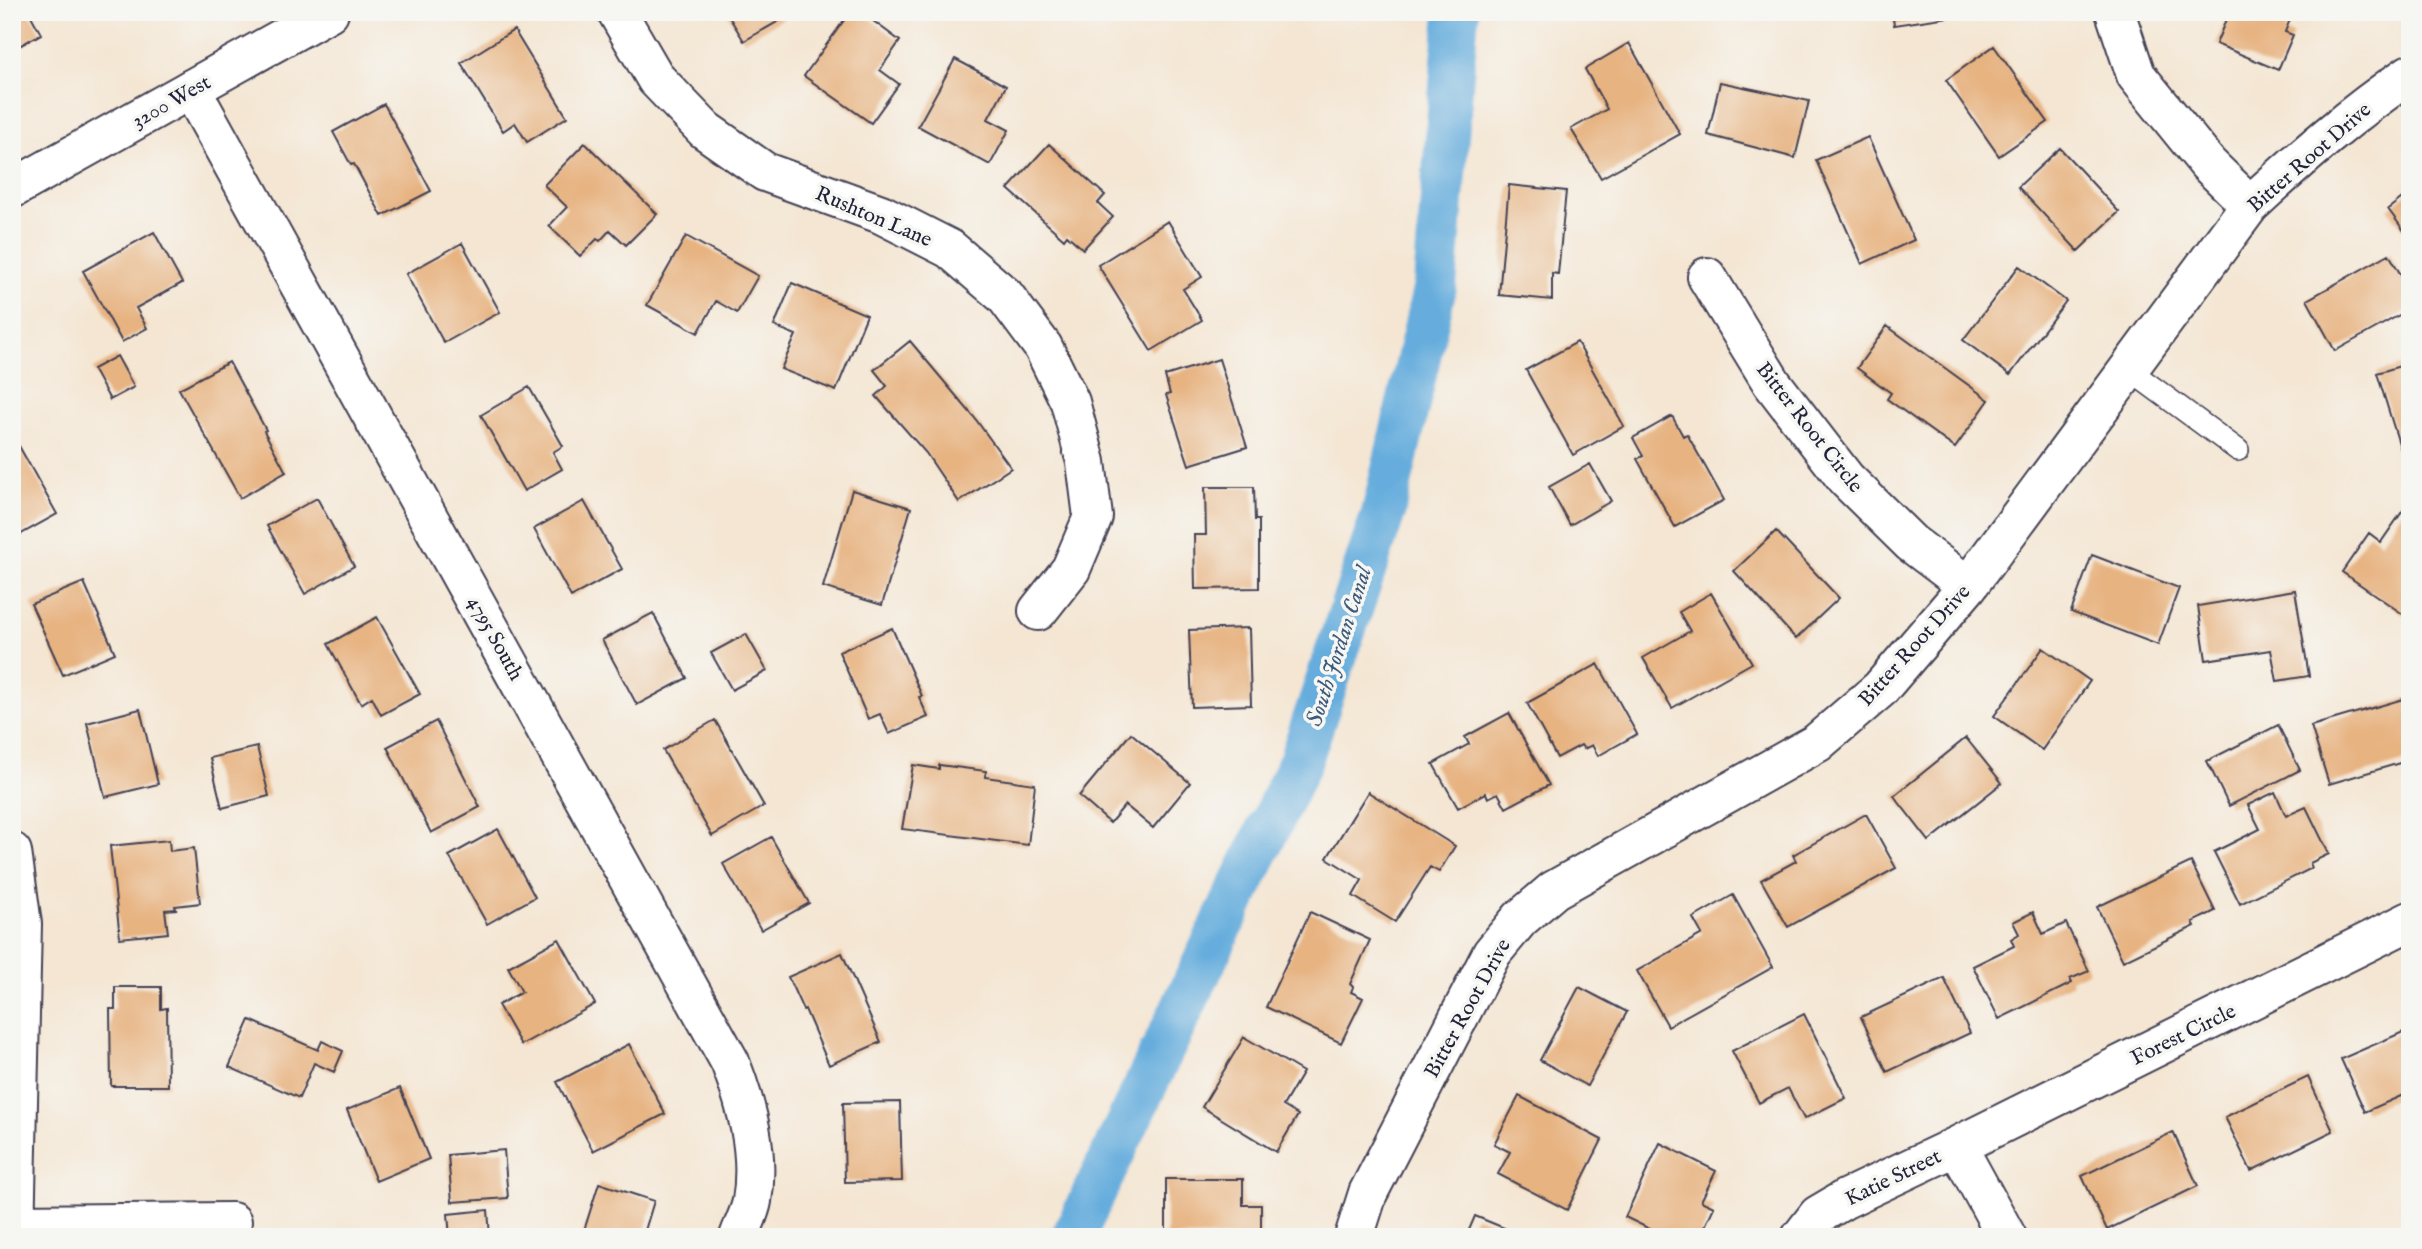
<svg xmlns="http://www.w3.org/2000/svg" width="2422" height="1249" font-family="'IM FELL English',serif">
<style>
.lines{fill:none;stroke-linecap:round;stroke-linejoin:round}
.canal{stroke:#66addd;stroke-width:44}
.building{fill:#e7b381}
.lane-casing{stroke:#423f52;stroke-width:24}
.street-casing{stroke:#423f52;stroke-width:42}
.secondary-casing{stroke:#423f52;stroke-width:42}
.lane{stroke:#fff;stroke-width:21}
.street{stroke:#fff;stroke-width:38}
.secondary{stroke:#fff;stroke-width:38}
.labels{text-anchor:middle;stroke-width:7;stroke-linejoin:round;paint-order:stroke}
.street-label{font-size:21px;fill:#22223b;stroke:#f6f6f2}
.water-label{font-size:23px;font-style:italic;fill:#3d5a7c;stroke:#f6f6f2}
</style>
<rect width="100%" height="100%" fill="#f6f6f2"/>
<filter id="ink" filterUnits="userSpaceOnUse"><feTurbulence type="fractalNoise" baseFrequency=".0143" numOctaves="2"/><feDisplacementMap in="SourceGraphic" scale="14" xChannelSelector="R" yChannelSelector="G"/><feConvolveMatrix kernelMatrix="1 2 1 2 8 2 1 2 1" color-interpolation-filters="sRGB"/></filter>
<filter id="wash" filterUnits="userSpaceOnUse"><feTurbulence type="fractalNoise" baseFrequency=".00686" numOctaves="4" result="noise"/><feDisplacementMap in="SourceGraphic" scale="28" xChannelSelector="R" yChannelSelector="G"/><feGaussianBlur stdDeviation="1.57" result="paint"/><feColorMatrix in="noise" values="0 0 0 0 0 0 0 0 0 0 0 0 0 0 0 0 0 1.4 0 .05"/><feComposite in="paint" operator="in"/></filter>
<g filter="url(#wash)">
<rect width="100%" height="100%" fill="#f4e6d3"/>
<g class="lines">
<path class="canal" d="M1073,1237L1300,762L1383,514L1435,286L1457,12"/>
</g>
<g id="blocks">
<path class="building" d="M12,12H29L41,34L12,50Z
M726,12H781L784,18L744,41Z
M850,12H861L900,41L880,70L899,84L871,123L804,76Z
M1892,12H1961L1962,15L1894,25Z
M2229,12H2293L2285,32L2293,35L2278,70L2216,44Z
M514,30L567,117L527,142L515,123L503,131L461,63Z
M1629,43L1680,134L1601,178L1571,129L1607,109L1585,69Z
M1994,46L2048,122L1999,156L1946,80Z
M955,59L1006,86L988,119L1009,130L990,165L918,126Z
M1720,82L1809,101L1795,158L1708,135Z
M384,104L431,191L382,216L354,164L351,165L333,132Z
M1868,137L1914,240L1862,264L1816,160Z
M585,143L657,214L626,245L610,230L600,241L597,239L580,256L549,226L567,207L544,185Z
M1049,144L1105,195L1098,203L1113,217L1083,249L1067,235L1064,239L1008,189Z
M2060,148L2119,212L2078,251L2018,187Z
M1509,185L1566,191L1558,274L1552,273V300L1499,295Z
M2410,192V239L2388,209Z
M1168,221L1202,277L1183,289L1202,320L1151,351L1098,265Z
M154,232L182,283L136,308L147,328L122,342L83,271Z
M686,236L758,276L737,313L716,301L698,333L647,305Z
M462,243L500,312L444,343L406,274Z
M2389,254L2410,291V309L2335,351L2307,300Z
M2019,266L2066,301L2010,375L1963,340Z
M792,283L867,315L836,391L781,369L796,335L774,326Z
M1887,326L1989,400L1955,448L1887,399L1891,393L1857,368Z
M910,341L974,417L1011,468L959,502L926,453L876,396L887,386L874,370Z
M1577,342L1624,426L1573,455L1526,370Z
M117,356L134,387L110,400L93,369Z
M1219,359L1247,447L1189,465L1166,395L1170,394L1165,376Z
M229,362L266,430L264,431L286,472L240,498L179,389Z
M2410,363V458L2404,460L2377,373Z
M529,387L563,446L553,452L562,469L524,491L481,415Z
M1672,416L1683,436L1687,434L1724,500L1675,527L1637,459L1643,456L1633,438Z
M19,446L57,514L12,539V450Z
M1590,464L1611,501L1570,525L1549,487Z
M1205,487H1254L1255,520H1259V588L1195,589L1194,535H1206Z
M852,490L911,508L882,605L823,587Z
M317,498L354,566L305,594L267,526Z
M584,501L622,569L571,597L534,529Z
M2404,509L2410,513V613L2407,617L2342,572L2369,533L2381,542Z
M1776,531L1839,598L1796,639L1734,571Z
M2092,555L2179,588L2158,645L2071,612Z
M84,582L115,653L63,675L31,604Z
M2295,590L2309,676L2277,681L2271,650L2206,660L2198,606Z
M1711,593L1752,663L1672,708L1643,658L1690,631L1679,612Z
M653,613L687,678L637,705L602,640Z
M377,617L420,694L381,715L372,697L361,704L328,644Z
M892,628L922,696L919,697L928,717L889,734L880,714L868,719L839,652Z
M1249,628L1251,705L1192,707L1189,630Z
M746,634L767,671L732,690L711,653Z
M2043,648L2090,681L2042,750L1994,716Z
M1598,664L1637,734L1598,756L1592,745L1584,749L1581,745L1557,758L1527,703Z
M2410,697V760L2329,784L2311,726Z
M140,709L158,784L105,797L87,723Z
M1509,713L1549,785L1506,808L1498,793L1488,798L1486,793L1458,808L1433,764L1469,744L1465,737Z
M715,720L764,806L712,836L663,750Z
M436,721L480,807L431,833L387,747Z
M2278,725L2300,770L2229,806L2207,761Z
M1131,733L1190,783L1153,828L1125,805L1110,823L1079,796Z
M1966,738L2002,783L1929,841L1894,796Z
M257,747L269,796L222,808L210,758Z
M913,765L939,769V765L986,771L985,777L1035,784L1028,845L902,829Z
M1368,792L1455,846L1439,872L1430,867L1395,922L1353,896L1362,880L1327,858Z
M2275,792L2286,816L2306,807L2329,854L2310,863L2312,868L2240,904L2214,852L2260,829L2248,805Z
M1866,814L1896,868L1788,927L1761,880L1796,861L1793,855Z
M498,829L535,897L487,924L449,856Z
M771,837L809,903L761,930L723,864Z
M169,840L170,851L194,848L200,903L175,906L176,909L165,910L168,933L120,938L110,846Z
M2191,862L2215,911L2193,922L2195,926L2123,961L2097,907Z
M1733,895L1773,967L1668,1026L1637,971L1702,934L1693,918Z
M1310,912L1370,940L1350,984L1353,987L1351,992L1363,998L1341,1043L1266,1007Z
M2033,912L2043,934L2066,923L2089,971L2070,979L2072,983L1999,1019L1973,966L2014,946L2011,939L2019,934L2013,922Z
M559,939L595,1004L521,1045L498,1005L522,992L508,967Z
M842,953L881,1042L829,1065L805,1009L803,1010L788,977Z
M1944,978L1970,1033L1887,1072L1861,1017Z
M115,987H161V1009L167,1008L168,1086H111L110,1009H115Z
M1579,987L1627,1012L1587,1086L1540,1060Z
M1804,1014L1846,1098L1804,1119L1788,1088L1759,1103L1732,1051Z
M250,1020L318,1050L322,1041L343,1051L334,1072L314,1063L299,1098L229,1067Z
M2410,1029V1092L2365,1112L2341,1059Z
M1244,1037L1303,1072L1283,1106L1298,1115L1276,1152L1202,1107Z
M629,1044L665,1114L593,1151L557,1082Z
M2308,1077L2333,1131L2251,1171L2225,1117Z
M400,1088L429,1159L376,1181L347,1110Z
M1519,1096L1602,1140L1567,1210L1498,1174L1510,1152L1494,1144Z
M900,1102L902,1181L845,1182L843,1103Z
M2173,1132L2198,1186L2107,1230L2082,1176Z
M1660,1143L1716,1171L1701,1201L1714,1207L1700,1237H1666L1625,1217Z
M504,1150L508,1198L452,1202L448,1155Z
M1166,1179H1243V1205H1261V1237H1166Z
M599,1183L654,1201L643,1237H582Z
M488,1210L490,1237H450L448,1214Z
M1475,1216L1526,1237H1466Z"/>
</g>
</g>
<g filter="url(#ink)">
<use href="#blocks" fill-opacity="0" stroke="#423f52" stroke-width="2"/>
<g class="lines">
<defs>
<path id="lane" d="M2128,369L2238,450"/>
<path id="street" d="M617,12L656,79L705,130L765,172L881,214L950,249L1005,296L1043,347L1070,402L1086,462L1093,517L1071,569L1038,611
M2115,12L2136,75L2208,164L2250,205
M191,89L730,1062C747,1106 760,1152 752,1201C750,1213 743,1225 739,1237
M1707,277L1772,383L1846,479L1911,543L1968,586
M12,852L22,924L15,1237
M1957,1146L2007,1237
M14,1224L232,1222
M1354,1237L1368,1193L1492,953L1520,919L1554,890L1817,743L1880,689L1968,586L2250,205C2301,158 2352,113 2410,74
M1801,1237L1818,1215L1845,1199L1957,1146L2410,921"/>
<path id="secondary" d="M12,189L329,12"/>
</defs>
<use href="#lane" class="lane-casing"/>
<use href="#street" class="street-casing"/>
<use href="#secondary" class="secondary-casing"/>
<use href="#lane" class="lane"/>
<use href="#street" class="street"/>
<use href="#secondary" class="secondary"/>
</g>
</g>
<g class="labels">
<g class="street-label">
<text transform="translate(171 101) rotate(-29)" y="7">3200 West</text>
<text transform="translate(2309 157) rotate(-41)" y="7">Bitter Root Drive</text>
<text transform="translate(874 216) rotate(23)" y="7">Rushton Lane</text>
<text transform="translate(1810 427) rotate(52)" y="7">Bitter Root Circle</text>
<text transform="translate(496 638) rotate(61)" y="7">4795 South</text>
<text transform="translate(1914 645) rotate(-48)" y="7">Bitter Root Drive</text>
<text transform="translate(1467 1008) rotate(-61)" y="7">Bitter Root Drive</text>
<text transform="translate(2183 1034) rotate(-26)" y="7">Forest Circle</text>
<text transform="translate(1893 1177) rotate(-26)" y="7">Katie Street</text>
</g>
<g class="water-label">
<text transform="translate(1338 646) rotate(-72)" y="8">South Jordan Canal</text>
</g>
</g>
<rect width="2422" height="1249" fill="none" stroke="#f6f6f2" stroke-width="42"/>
</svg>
